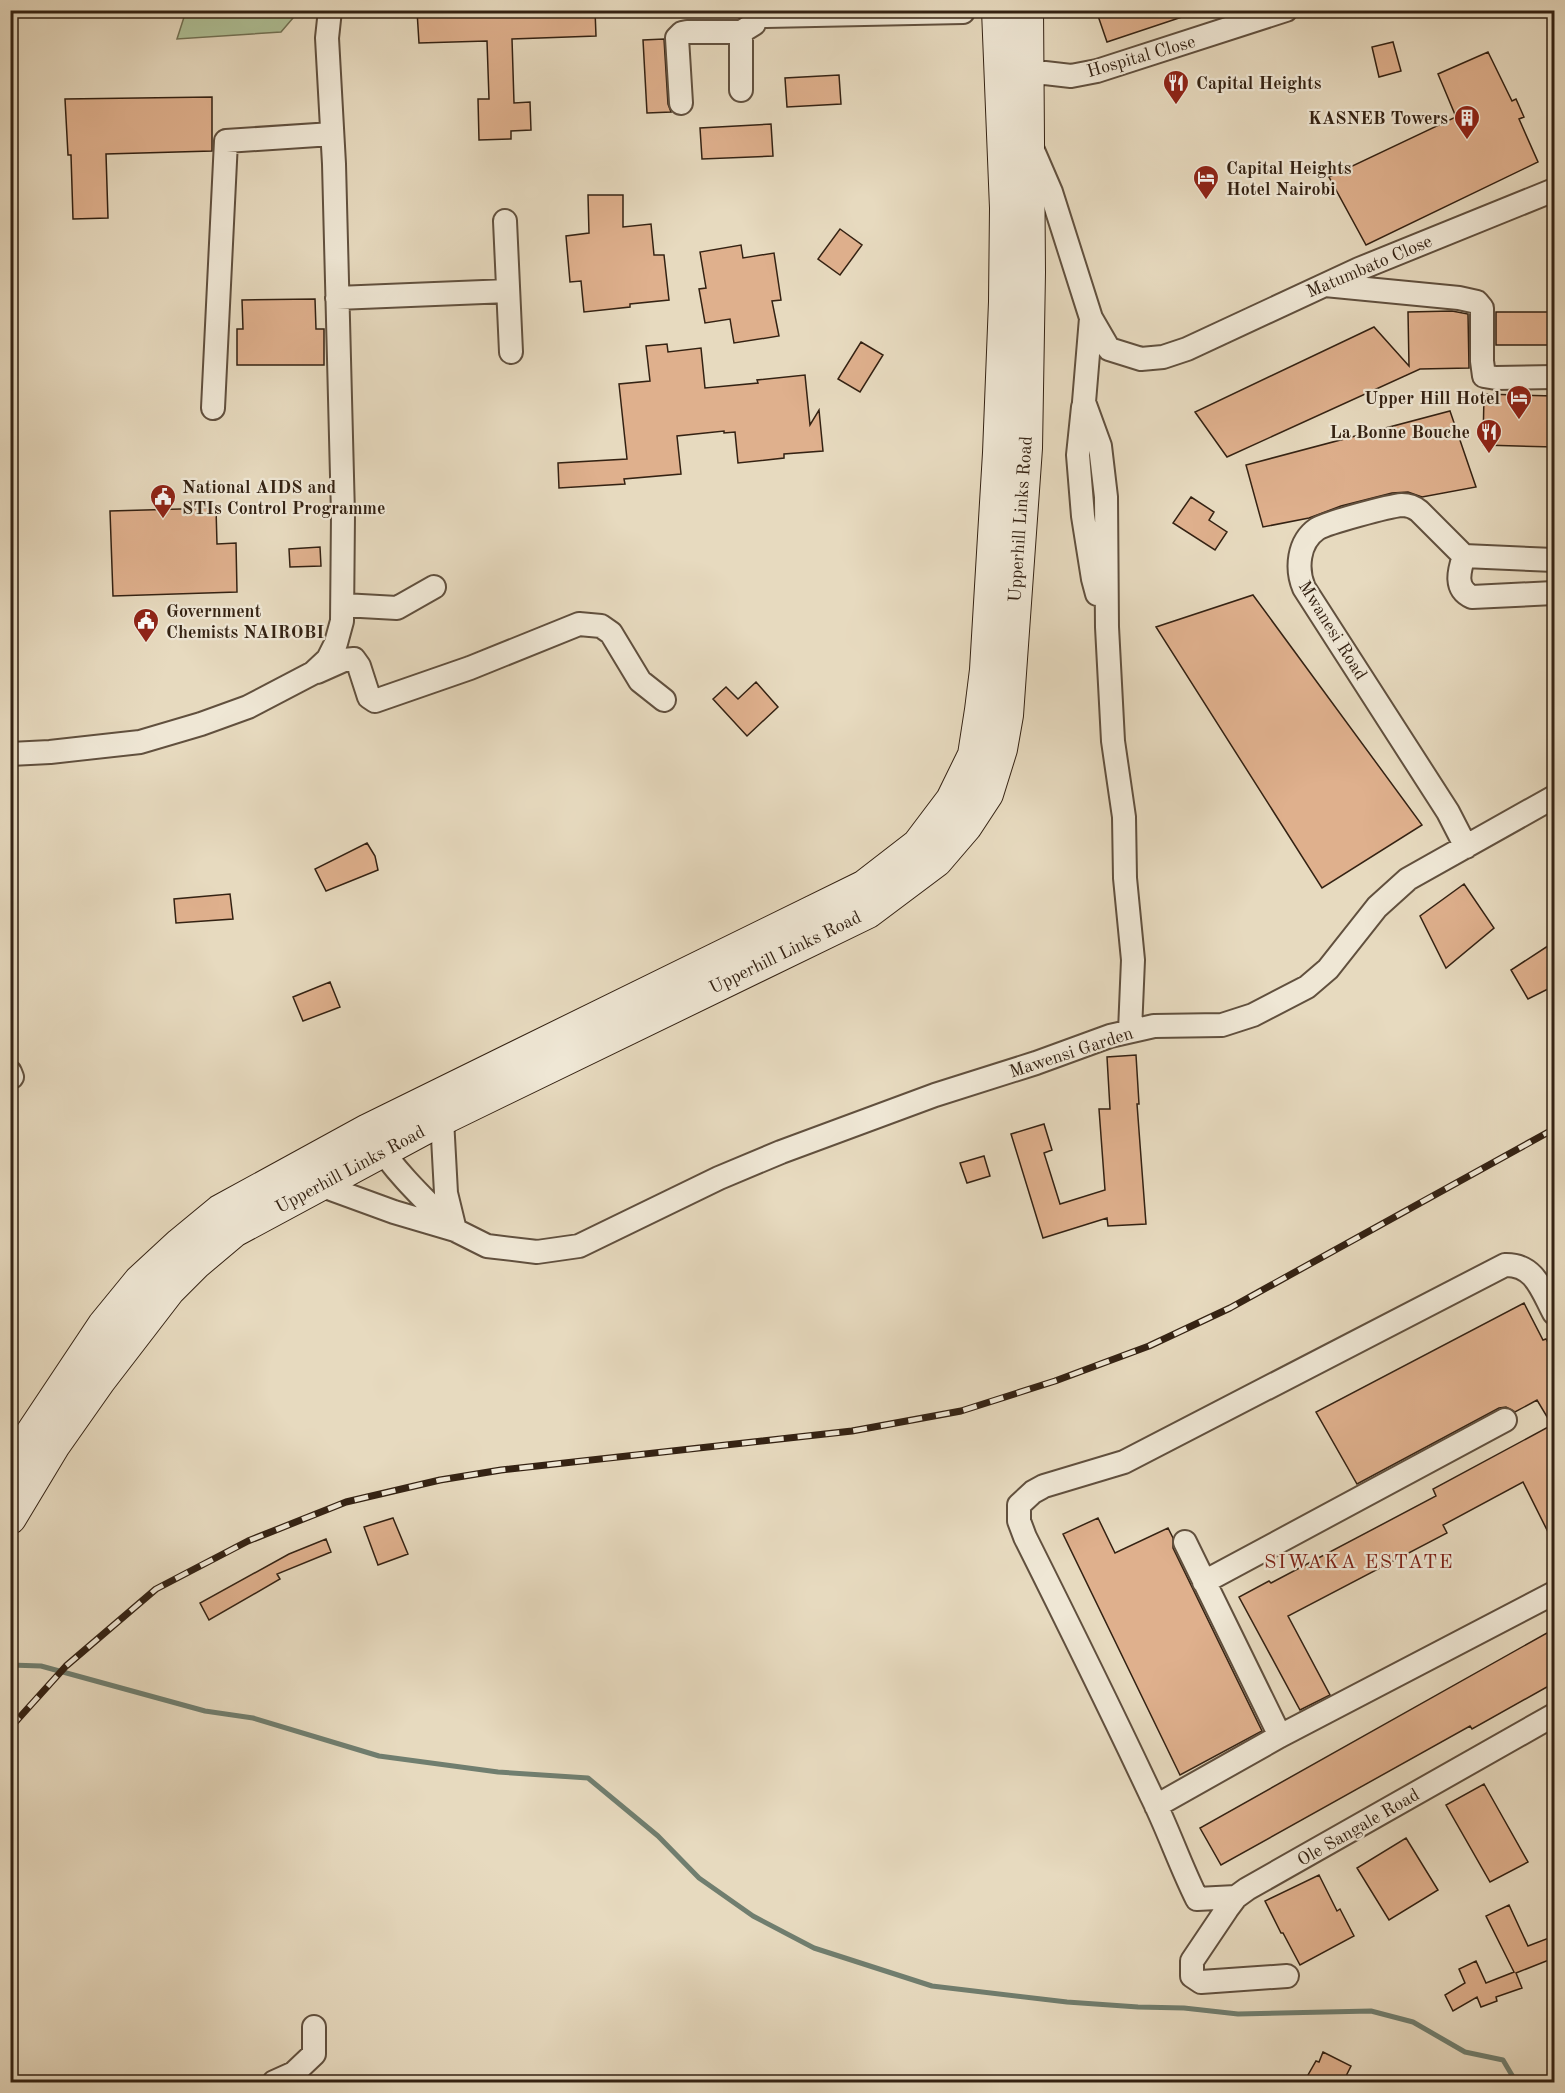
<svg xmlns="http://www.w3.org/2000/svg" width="1565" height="2093" font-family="'Old Standard TT',serif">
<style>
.green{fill:#afc197;stroke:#727255;stroke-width:1.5}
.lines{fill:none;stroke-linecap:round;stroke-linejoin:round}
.stream{stroke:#707e6f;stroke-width:5}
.building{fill:#dfb08d;stroke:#342213;stroke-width:1.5}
.street-casing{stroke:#61503e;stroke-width:26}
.secondary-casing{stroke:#342213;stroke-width:34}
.street{stroke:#efe7d5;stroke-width:22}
.secondary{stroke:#efe7d5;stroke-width:32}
.rail-casing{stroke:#342213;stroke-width:7}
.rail{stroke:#efe7d5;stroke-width:4.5;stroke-dasharray:14;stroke-linecap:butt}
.labels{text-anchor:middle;stroke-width:4.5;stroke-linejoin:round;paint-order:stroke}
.street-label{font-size:18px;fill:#342213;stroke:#efe7d5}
.poi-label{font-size:18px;font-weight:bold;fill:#342213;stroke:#efe7d5;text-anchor:start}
.neighbourhood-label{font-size:20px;letter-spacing:1.5px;fill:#7a1f14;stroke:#efe7d5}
</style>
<rect width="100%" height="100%" fill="#e7dabf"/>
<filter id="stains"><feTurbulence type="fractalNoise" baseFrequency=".00333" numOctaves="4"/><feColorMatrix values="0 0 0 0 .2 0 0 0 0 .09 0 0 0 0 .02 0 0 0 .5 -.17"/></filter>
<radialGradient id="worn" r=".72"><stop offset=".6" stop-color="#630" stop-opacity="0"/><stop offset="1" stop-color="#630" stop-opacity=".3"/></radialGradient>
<path class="green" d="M186,11V10L299,11L281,32L177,39Z"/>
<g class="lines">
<path class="stream" d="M10,1665L41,1666L205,1711L253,1718L379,1756L498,1772L588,1778L658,1836L699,1878L753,1916L814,1948L932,1986L1067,2002L1138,2007L1184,2008L1238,2014L1371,2011L1413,2022L1465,2052L1503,2060L1516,2082"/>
</g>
<path class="building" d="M595,10L596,36L512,39L514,103L530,102L531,130L511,131V139L479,140L478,99H489L487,41L419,43L417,11Z
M1096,10H1193L1194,13L1107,42Z
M664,39L668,104L671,112L647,113L643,40Z
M1393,42L1401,71L1379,77L1372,47Z
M1488,52L1512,101L1516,99L1524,117L1519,119L1538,162L1366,245L1329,177L1456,117L1438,74Z
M839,75L841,104L787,107L785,78Z
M212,97V151L106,154L108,218L73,219L71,155H68L65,99Z
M771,124L773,156L702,159L700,128Z
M588,195H623V227L651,224L654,255H664L669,300L630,304V307L584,312L581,281L570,282L566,236L589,233Z
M840,229L862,245L840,275L818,259Z
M741,245L743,258L774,253L781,300L772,301L779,336L734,343L730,319L705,323L699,289L706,288L700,252Z
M315,299L316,329H324V365H237V329H243L242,300Z
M1452,311L1468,314L1469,368L1420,369L1227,457L1195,412L1374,327L1409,366L1408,312Z
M1496,312H1554V345H1496Z
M861,342L883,355L860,392L838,379Z
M667,344L668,352L701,348L705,388L758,383L757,380L805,375L810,425L819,410L823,451L784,454V458L738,463L735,432L724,433V431L677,436L681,474L624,479L625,484L559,488L558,463L627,459L619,384L650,381L646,346Z
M1484,394L1554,396V447L1483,445Z
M1450,411L1476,487L1422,497L1408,492L1392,493L1341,506L1309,518L1263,527L1246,465Z
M1191,497L1214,512L1209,520L1227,532L1215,550L1173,523Z
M216,508L217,544L236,543L237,592L113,596L110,511Z
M320,547L321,566L290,567L289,549Z
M1253,595L1422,825L1322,888L1156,627Z
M756,682L778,707L747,736L713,699L726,687L738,699Z
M367,843L375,856L378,870L326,891L315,869Z
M1464,884L1494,928L1446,968L1420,916Z
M230,894L233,919L176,923L174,899Z
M1554,942V986L1528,999L1511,970Z
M330,982L340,1007L303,1021L293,997Z
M1136,1055L1139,1104H1137L1146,1224L1108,1226L1107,1218L1043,1238L1011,1134L1044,1124L1052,1150L1044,1153L1060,1204L1105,1190L1099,1109H1110L1107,1057Z
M984,1156L990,1176L967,1183L960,1163Z
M1524,1303L1543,1340L1546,1339L1554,1354V1544L1523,1482L1443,1525L1447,1533L1288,1616L1330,1695L1300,1710L1239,1597L1269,1581L1271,1583L1436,1496L1433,1489L1552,1425L1537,1400L1515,1412L1506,1407L1499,1408L1357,1484L1316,1412Z
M393,1518L408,1554L378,1565L364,1527Z
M1098,1518L1115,1553L1168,1528L1173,1538V1548L1262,1731L1180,1775L1063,1534Z
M326,1539L331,1552L277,1574L280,1579L209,1620L200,1603L289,1554Z
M1554,1629V1683L1472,1729L1470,1726L1221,1865L1200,1828Z
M1484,1784L1528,1862L1490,1882L1446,1805Z
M1406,1838L1438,1890L1389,1920L1357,1868Z
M1319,1875L1337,1911L1340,1909L1354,1936L1300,1965L1283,1933H1281L1265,1901Z
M1509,1905L1528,1946L1554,1936V1958L1516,1973L1522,1988L1496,1997L1497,2001L1481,2007L1477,1997L1453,2011L1445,1995L1465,1983L1459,1969L1476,1961L1486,1983L1514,1972L1486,1916Z
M1323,2052L1351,2066L1343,2082H1304L1316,2061L1319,2062Z"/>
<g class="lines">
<defs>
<path id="street" d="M766,16L963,12
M1013,75L1045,73L1071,76L1097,71L1286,10
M741,90V32L754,24
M681,103L677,38L682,33L687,32H741
M1032,148L1051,192L1091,318L1109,349L1141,359L1163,357L1187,349L1359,269L1554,190
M505,221L511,352
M1325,285L1459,298L1477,302L1482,308V361L1484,376L1496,378L1554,377
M337,298L508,291
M1091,318L1084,402L1100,446L1106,497L1107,627L1113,741L1124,817L1125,878L1133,960L1130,1031
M1083,407L1078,455L1083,516L1093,579L1097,594
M213,408L226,141L332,134
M1464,556L1419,511C1414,507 1408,505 1402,505C1389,506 1326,523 1317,529C1298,542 1296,569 1304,588L1448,812L1466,847
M1464,556C1459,571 1454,589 1472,597L1554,593
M1464,556L1554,560
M343,605L397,608L434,587
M317,672L344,660L354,659L359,666L369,697L375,701L470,668L579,624L601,626L611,633L640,681L664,700
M10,754L50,752L140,742L201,724L248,707L313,673L328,659L336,643L342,621L343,515L334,164L327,38L330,10
M10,1072L12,1077
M438,1108L442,1119L446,1193L455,1230
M375,1140C395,1172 425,1200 452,1227
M320,1185L394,1212L455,1230L487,1246L537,1252L579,1246L719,1178L781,1152L935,1095L1036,1063L1110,1036L1154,1026L1222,1025L1253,1015L1307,987L1328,969L1377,907L1408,879L1554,797
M1185,1542L1280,1736
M1204,1582L1505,1420
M1156,1806L1280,1736L1554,1593
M1236,1897L1197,1899C1180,1865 1168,1829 1151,1795C1110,1708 1068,1623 1025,1537L1019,1521V1505L1033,1492L1044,1486L1124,1462L1505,1265C1535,1264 1542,1291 1554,1313
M1287,1976L1201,1982L1192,1976V1961L1227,1909L1236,1897L1247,1889L1554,1715
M274,2082L294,2073L314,2054V2027"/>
<path id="secondary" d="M10,1470L32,1433L104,1325L140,1281L180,1244L220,1211L368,1130L865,886L918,845L952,800L974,755L981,710L986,670L999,453L1005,302L1006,208L998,10
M10,1518L54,1445L99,1381L169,1290L196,1263L234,1231L442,1119L868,912L936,861L966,826L987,794L1001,749L1007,715L1026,448L1029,272L1027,10"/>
</defs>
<use href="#street" class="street-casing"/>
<use href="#secondary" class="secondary-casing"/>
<use href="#street" class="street"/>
<use href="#secondary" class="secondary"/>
<defs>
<path id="rail" d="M10,1728L66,1666L156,1589L248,1541L346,1502L440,1480L501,1470L852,1431L961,1411L1055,1381L1149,1346L1230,1308L1554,1129"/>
</defs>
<use href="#rail" class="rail-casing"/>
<use href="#rail" class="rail"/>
</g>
<defs>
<symbol id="restaurant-pin" viewBox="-11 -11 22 30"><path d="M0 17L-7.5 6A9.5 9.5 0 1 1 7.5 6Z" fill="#8f2418" stroke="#efe7d5"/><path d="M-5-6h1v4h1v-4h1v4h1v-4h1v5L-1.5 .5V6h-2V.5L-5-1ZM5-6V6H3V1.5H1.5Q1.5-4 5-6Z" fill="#fff"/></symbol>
<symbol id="building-pin" viewBox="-11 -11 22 30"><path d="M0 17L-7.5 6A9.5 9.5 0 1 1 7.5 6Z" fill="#8f2418" stroke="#efe7d5"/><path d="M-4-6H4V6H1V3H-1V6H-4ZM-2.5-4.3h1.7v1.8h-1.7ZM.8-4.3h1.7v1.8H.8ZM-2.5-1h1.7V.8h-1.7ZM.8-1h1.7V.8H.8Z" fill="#fff"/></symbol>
<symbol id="hotel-pin" viewBox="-11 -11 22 30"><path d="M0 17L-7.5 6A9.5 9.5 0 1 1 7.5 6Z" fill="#8f2418" stroke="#efe7d5"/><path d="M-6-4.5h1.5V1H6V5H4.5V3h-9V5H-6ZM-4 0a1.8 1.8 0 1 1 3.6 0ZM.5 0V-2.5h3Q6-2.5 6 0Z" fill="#fff"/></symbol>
<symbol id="civic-pin" viewBox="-11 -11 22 30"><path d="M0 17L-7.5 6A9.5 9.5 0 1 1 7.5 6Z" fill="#8f2418" stroke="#efe7d5"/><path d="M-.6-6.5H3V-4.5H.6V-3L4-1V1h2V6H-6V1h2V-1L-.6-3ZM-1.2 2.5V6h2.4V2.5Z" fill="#fff"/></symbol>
</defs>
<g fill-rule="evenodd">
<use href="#restaurant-pin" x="1161" y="68" width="30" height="40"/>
<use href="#building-pin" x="1452" y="103" width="30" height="40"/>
<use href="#hotel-pin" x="1191" y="163" width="30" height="40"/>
<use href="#hotel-pin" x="1504" y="383" width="30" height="40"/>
<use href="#restaurant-pin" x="1474" y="417" width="30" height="40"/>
<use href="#civic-pin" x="148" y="482" width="30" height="40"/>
<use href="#civic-pin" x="131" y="606" width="30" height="40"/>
</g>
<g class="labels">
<g class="street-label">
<text transform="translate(1141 56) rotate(-16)" y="6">Hospital Close</text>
<text transform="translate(1369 266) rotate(-23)" y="6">Matumbato Close</text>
<text transform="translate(1020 519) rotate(-86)" y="6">Upperhill Links Road</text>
<text transform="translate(1333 630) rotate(58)" y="6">Mwanesi Road</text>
<text transform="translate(785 952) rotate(-26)" y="6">Upperhill Links Road</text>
<text transform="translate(1071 1052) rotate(-18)" y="6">Mawensi Garden</text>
<text transform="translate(350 1169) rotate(-28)" y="6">Upperhill Links Road</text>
<text transform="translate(1358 1827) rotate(-30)" y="6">Ole Sangale Road</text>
</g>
<g class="poi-label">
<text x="1196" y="89">Capital Heights</text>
<text x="1448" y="124" text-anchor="end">KASNEB Towers</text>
<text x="1226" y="174">Capital Heights<tspan x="1226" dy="21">Hotel Nairobi</tspan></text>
<text x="1500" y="404" text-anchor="end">Upper Hill Hotel</text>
<text x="1470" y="438" text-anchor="end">La Bonne Bouche</text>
<text x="182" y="493">National AIDS and<tspan x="182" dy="21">STIs Control Programme</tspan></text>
<text x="166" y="617">Government<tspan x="166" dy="21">Chemists NAIROBI</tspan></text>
</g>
<g class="neighbourhood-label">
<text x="1359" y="1568">SIWAKA ESTATE</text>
</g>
</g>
<rect width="1565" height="2093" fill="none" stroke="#e7dabf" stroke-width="36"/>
<rect x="12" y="12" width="1541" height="2069" fill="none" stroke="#342213" stroke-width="3"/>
<rect x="18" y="18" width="1529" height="2057" fill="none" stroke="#342213" stroke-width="1.5"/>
<rect width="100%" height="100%" filter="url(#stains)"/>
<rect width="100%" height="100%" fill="url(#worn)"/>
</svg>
